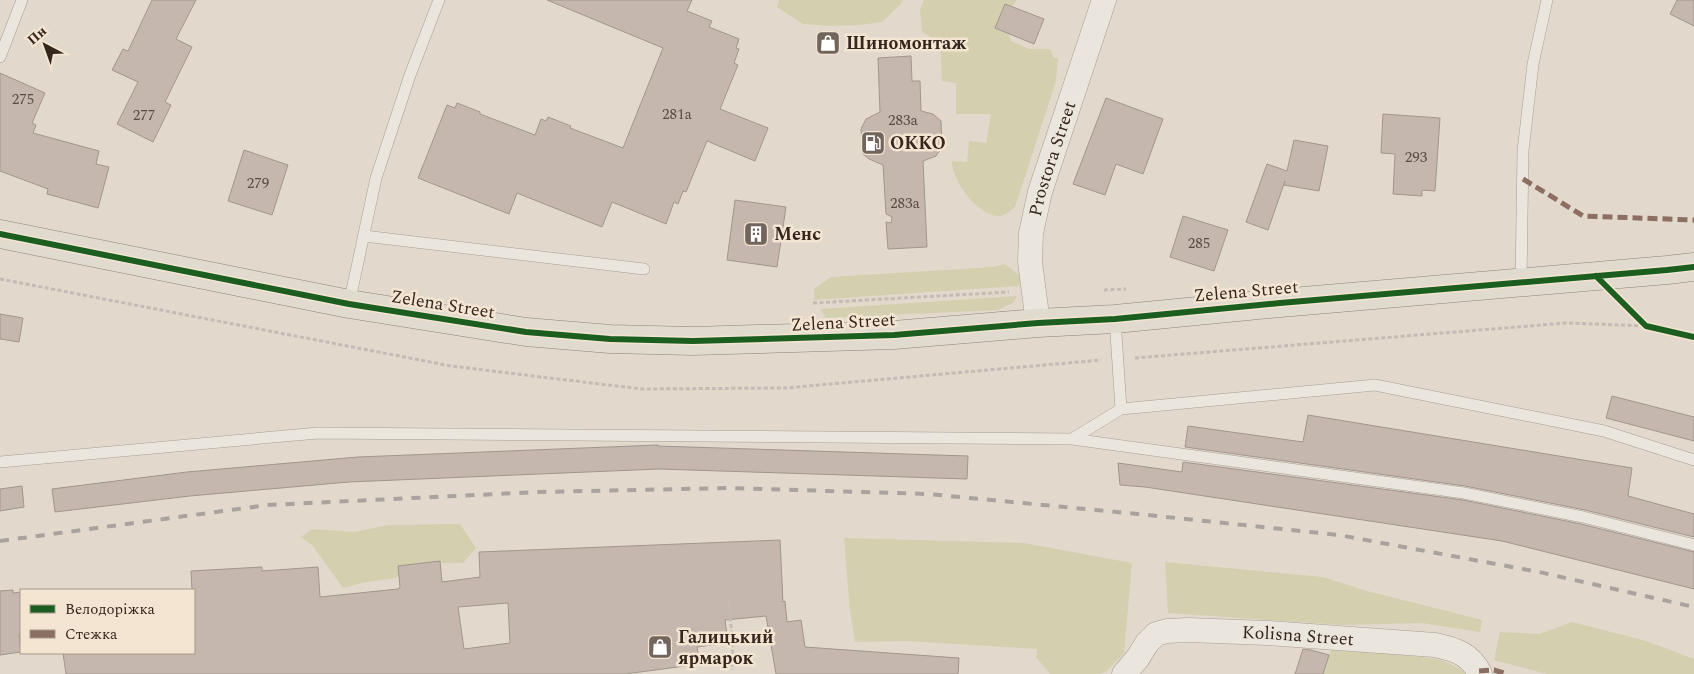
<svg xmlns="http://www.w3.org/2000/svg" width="1694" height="674" font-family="Spectral,serif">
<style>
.green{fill:#d4cfaf}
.building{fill:#c5b7ad;stroke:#a2958c;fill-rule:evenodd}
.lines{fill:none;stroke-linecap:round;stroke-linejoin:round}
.service-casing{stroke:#a79e95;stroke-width:12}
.minor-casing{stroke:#a79e95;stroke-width:25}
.primary-casing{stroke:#8d847c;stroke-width:29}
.path{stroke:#c3bbb4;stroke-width:3;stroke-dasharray:4 2.5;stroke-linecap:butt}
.service{stroke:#eae5dd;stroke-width:11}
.minor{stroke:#eae5dd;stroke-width:24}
.primary{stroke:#e1dacf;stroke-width:28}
.rail{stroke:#aaa39d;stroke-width:4;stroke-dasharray:9 9;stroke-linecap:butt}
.quiet{stroke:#8d6e63;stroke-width:5;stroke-dasharray:10 5;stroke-linecap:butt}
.cycleway-casing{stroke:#f3e5d2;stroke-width:9}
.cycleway{stroke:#1b5e20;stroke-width:6}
.labels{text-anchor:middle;stroke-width:5;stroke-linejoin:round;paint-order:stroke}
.number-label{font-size:15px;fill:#594a42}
.poi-label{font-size:18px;font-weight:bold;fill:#35261e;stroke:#f3e5d2;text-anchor:start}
.street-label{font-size:18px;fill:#35261e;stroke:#f3e5d2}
</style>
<rect width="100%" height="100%" fill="#e2d9cc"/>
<path class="green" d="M779,0H903L901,4L882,22L860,25L831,26L803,24L777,7Z
M924,0H1017L1002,19L1011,41L1029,49H1050L1054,58H1058L1056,81L1015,207C1010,211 1005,216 998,216C977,215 952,181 952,161L967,162L969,141L986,143L991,114H956V83L942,81L940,42L922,32L920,9Z
M1004,264L1021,276L1019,286L814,300V289L831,277L994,267Z
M1017,296L1013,303L998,310L826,318L820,309Z
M460,524L476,548L463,563H438L391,579L366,582L343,588L312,545L301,537L312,529L354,532L388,525Z
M844,538L1024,543L1132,563L1124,653L1106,672L1099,674H1050L1036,657L1037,649L906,641L855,642L850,611Z
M1165,562L1323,577L1367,591L1482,620L1480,632L1422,623L1343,625L1168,613Z
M1572,622L1646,641L1694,659V674H1547L1494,660L1500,632L1539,634Z
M1331,649L1371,650L1442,660L1462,670L1465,674H1323Z"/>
<path class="building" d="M152,0H196L176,39L192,47L165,102L171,105L153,142L117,124L138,82L112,70L123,49L128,51Z
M547,0H692L687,11L712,21L709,27L739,39L736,48L739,49L734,63L738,65L720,109L768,128L755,161L707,141L686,192L683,191L678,204L674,202L666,224L612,202L602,227L517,193L509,214L418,178L447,105L455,108L457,103L480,112V114L535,135L541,119L546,121L548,117L571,126L570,128L623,148L663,48Z
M1677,0H1694V26L1670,14Z
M1005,4L1044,19L1034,44L995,28Z
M911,56L912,81H920L921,111L933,114L941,121L942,147L936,156L923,161L927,247L888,249L886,222L891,223L892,217L886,214L883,165L869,159L863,154L861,129L866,119L880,112L878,58Z
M0,73L45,93L32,123L36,125L33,133L99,151L96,164L109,167L98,208L47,194L48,189L0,171Z
M1106,98L1163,119L1143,174L1116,164L1105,195L1073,184Z
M1383,114L1440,118L1435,191L1422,190V196L1393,194L1395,154L1381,153Z
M1294,140L1328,146L1319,191L1284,185L1285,181L1268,230L1246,222L1267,164L1287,171Z
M244,150L288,165L272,215L228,201Z
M735,200L786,207L777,267L727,260Z
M1183,216L1228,230L1214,271L1170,257Z
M0,314L23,318L19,342L0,339Z
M1612,396L1694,417V441L1606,418Z
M1308,415L1632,468L1628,496L1694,514V537L1585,510L1465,486L1185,447L1188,426L1303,442Z
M658,445V446L968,456L967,479L659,469L349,482L190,496L55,512L52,489L187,472L358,457Z
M1183,462L1463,500L1581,524L1694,552V589L1502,541L1145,487L1120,485L1118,463L1182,472Z
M22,486L24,507L0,511V489Z
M780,540L783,602L785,601L787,622L801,620L805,647L959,658L958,674H776L766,616L725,620L728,643L697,647L700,664L625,674H66L63,653H194V590H192L191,571L262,567V571L318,567L320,597L398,589L400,587L398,566L440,561L442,582L480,577L479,552ZM508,603L510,643L464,649L458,607Z
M13,590V593L21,592V633L19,634L21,652L0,655V591Z
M1303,649L1311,650L1329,655L1323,674H1295Z"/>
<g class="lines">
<defs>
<path id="service" d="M0,57L22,0
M364,236L644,269
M1521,283L1523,151L1533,64L1547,0
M349,304L376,178L410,75L439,0
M1115,319L1121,409
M1072,439L1121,409L1375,385L1604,431L1694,460
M0,462L318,433L1072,439L1464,493L1583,517L1694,545"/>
<g id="minor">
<path id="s1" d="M1038,323L1030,262L1031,233L1040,192L1104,0"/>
<path id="s2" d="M1124,674L1137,659L1147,643L1156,634L1167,631L1188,630L1268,633L1435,645C1454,649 1471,654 1480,674"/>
</g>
<path id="primary" d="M0,234L349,304L526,332L610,339L693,341L894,335L1038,323L1115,319L1280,303L1667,270L1694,267"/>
</defs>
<use href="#service" class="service-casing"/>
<use href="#minor" class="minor-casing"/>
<use href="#primary" class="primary-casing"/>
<path class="path" d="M0,279L451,366L641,389L785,388L1101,360
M1104,290L1126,289
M813,303L1009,292
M1135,358L1566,323L1646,326
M728,598L733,643L732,670"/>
<use href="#service" class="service"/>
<use href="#minor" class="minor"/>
<use href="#primary" class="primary"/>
<path class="rail" d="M0,541L268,505L538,492L730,488L928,494L1138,514L1339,535L1539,572L1694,607"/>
<path class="quiet" d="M1523,179L1583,216L1694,220
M1479,671L1494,670L1507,674"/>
<defs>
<path id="cycleway" d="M0,234L349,304L526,332L610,339L693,341L894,335L1038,323L1115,319L1280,303L1667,270L1694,267
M1596,276L1646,326L1694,337"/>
</defs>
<use href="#cycleway" class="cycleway-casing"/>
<use href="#cycleway" class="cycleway"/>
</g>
<defs>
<symbol id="shop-square" viewBox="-11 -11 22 22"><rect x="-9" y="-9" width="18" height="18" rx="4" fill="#72655b" stroke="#f3e5d2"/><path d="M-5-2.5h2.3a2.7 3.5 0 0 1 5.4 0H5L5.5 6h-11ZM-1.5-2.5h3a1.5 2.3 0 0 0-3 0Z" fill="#fff"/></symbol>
<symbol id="fuel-square" viewBox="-11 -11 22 22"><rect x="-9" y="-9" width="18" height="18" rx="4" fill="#72655b" stroke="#f3e5d2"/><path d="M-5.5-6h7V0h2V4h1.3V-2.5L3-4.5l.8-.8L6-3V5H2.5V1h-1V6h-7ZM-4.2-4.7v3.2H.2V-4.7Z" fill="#fff"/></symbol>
<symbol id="building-square" viewBox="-11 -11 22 22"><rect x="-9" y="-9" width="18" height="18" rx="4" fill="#72655b" stroke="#f3e5d2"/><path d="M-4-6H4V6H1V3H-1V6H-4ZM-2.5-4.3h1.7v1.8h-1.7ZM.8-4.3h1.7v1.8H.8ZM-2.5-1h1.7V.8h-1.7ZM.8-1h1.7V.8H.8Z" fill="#fff"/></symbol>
</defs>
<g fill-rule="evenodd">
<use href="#shop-square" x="814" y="29" width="28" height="28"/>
<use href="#fuel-square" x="859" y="129" width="28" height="28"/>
<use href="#building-square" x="742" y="220" width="28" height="28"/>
<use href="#shop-square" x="646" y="633" width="28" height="28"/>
</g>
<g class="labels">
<g class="number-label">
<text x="23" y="104">275</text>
<text x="677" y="119">281а</text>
<text x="144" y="120">277</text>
<text x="903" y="125">283а</text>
<text x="1416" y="162">293</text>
<text x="258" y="188">279</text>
<text x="905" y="208">283а</text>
<text x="1199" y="248">285</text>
</g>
<g class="poi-label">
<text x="846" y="49">Шиномонтаж</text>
<text x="890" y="149">OKKO</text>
<text x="774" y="240">Менс</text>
<text x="678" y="643">Галицький<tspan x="678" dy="21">ярмарок</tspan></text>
</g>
<g class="street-label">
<text dy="6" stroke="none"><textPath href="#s1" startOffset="168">Prostora Street</textPath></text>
<text transform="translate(1246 291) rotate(-5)" y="6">Zelena Street</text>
<text transform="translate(443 304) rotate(9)" y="6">Zelena Street</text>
<text transform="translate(843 322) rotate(-3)" y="6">Zelena Street</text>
<text dy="6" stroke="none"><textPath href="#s2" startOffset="194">Kolisna Street</textPath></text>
</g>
</g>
<rect x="20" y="589" width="175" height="65" fill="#f3e5d2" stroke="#a7998a"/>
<rect x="30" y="605" width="25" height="8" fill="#1b5e20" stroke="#a7998a"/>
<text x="65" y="614" font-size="15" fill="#35261e">Велодоріжка</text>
<rect x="30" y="630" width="25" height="8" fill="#8d6e63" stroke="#a7998a"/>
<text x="65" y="639" font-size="15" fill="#35261e">Стежка</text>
<g transform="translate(45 45) rotate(319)" stroke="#f3e5d2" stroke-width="4" paint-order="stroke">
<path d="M0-4L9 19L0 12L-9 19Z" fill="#35261e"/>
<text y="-8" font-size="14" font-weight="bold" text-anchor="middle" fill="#35261e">Пн</text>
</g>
</svg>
